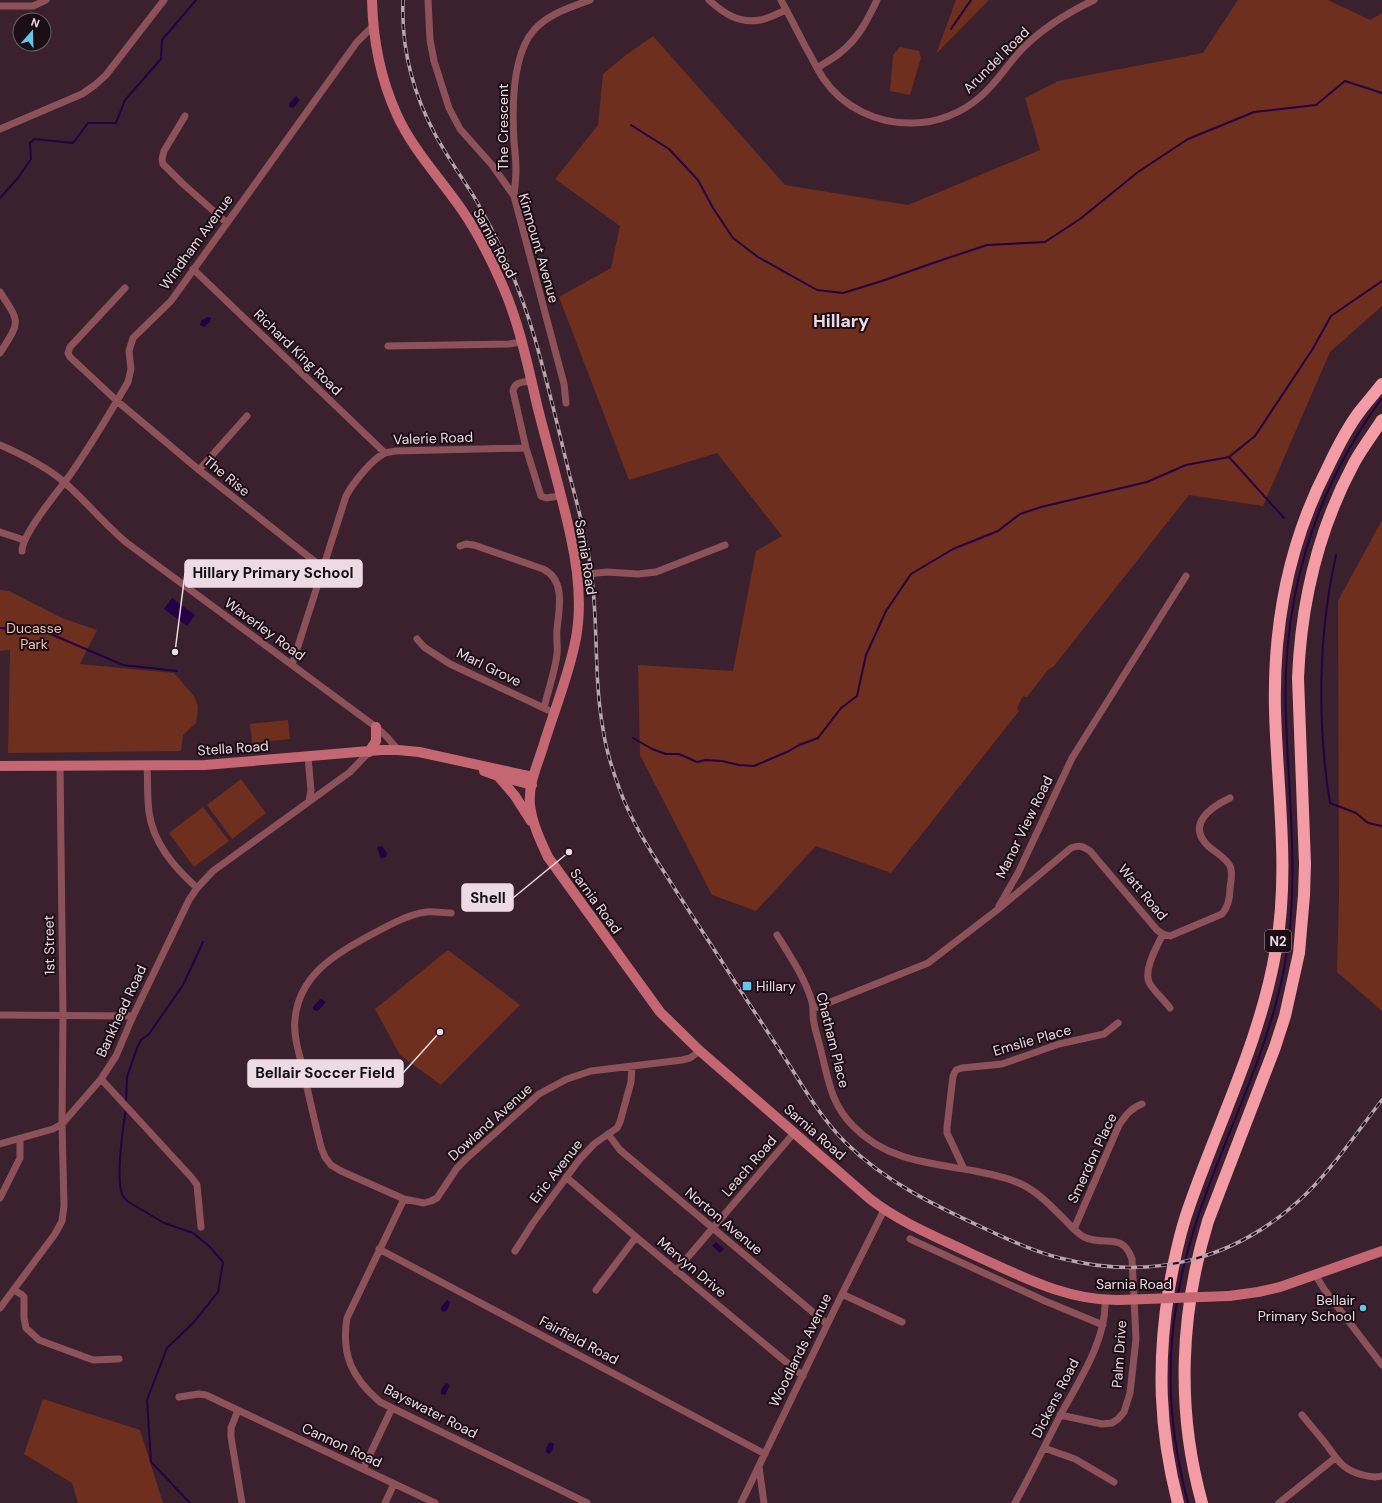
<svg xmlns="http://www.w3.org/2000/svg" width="1382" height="1503" font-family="'DM Sans',sans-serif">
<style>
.green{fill:#6e2f1e}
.water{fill:#250045}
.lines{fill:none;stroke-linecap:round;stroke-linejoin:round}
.stream{stroke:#250045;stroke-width:2}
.minor{stroke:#8d5259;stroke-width:7}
.secondary{stroke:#c46773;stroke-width:10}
.motorway{stroke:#f49ca6;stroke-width:12}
.rail-casing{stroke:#baa5ae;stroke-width:3.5}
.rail{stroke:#1b0e14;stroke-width:2;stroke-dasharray:6;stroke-linecap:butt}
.secondary-bridge{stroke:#c46773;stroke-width:10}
.poi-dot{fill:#66c4ef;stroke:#1b0e14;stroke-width:1.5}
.labels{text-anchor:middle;stroke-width:4;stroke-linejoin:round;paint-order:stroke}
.shield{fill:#1b0e14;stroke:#ae9da4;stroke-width:1}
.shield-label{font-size:13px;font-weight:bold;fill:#eddae2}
.street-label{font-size:14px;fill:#eddae2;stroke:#1b0e14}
.park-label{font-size:14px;fill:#f1c2b4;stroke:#1b0e14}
.poi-label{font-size:14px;fill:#eddae2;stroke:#1b0e14;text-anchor:start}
.district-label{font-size:18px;font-weight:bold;fill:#eddae2;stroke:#1b0e14}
.leader{fill:none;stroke:#eddae2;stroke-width:1.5}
.callout-dot{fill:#eddae2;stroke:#1b0e14;stroke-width:1.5}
.callout{fill:#eddae2;stroke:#eddae2;stroke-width:1.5}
.callout-label{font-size:15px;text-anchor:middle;font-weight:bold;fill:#111}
</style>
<rect width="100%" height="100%" fill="#3b202e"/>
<path class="green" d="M956,0H989L936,54Z
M1238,0H1328L1370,20L1382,13V306L1330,352L1263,506L1189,495L1054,666L1048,670L1027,697L1023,696L1017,708L1019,711L891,873L816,846L756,911L712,895L640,755L638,665L733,671L756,551L782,536L717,453L629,480L559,297L611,268L620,226L555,179L598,125L603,74L626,55L653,36L785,185L908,205L1040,150L1025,98L1058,81L1203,53Z
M900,47L919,51L921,58L910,95L890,91L893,55Z
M1382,520V1011L1337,972L1339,895L1338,601Z
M0,590L9,591L62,618L97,630L80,664L174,673L194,696L198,706L197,718L196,723L183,735L181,751L8,753L10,650L0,651Z
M288,720L290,739L252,743L250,724Z
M241,779L266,813L232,839L207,805Z
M203,807L229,841L194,867L169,833Z
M448,950L520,1005L441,1085L400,1055L375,1009Z
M43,1399L140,1430L163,1503H78L72,1483L24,1454Z"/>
<path class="water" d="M296,96L300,100L293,108L290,107L289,104Z
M207,317L211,318L210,322L204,327L200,325L201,321Z
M172,598L195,615L187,626L164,609Z
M382,846L387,853L386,857L381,859L377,847Z
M320,999L325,1001V1003L319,1010L316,1011L313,1009V1007Z
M716,1242L724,1249L720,1253L712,1246Z
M447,1300L450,1302C449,1306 448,1311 443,1312L441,1310V1307Z
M446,1383L450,1385L445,1395L441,1394V1390Z
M551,1442L554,1444L552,1451L549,1454L546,1452C546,1448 547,1444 551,1442Z"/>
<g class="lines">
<path class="stream" d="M951,29L971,0
M631,125L669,149L698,180L713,208L733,238L758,257L817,290L843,293L882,281L936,262L987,245L1045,242L1080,219L1138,172L1188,139L1254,112L1316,105L1345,81L1382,93
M0,198L18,178L31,159L30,143L34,139L73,143L88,123H116L125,100L161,59L162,40L196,0
M1229,457L1284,518
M1336,555C1318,634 1317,723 1330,803L1356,813L1368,823L1382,826
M0,628L46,632L123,665L177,671
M633,738L652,749L666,754H679L697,762L706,760L722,761L739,765L754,766L789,751L799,745L818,738L841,708L857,696L866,655L886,611L911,574L953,549L998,531L1020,514L1041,507L1147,482L1186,465L1229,457L1255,436L1312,350L1331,316L1382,281
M126,1103L127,1077L137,1048L141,1040L149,1034L183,985L203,942
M126,1109C123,1126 115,1182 123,1196C124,1198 126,1199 127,1201L164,1223L193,1233L209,1246L223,1262L218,1292L194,1322L167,1348L147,1400L151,1462L190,1503
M1178,1295C1197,1182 1262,1082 1284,969C1300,887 1289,803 1286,720C1281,602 1312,494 1382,398
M1177,1302C1165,1368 1171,1438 1188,1503"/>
<path class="minor" d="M428,0L430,40L434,61L449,108L460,129L492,165L514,196L564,384L566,403
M709,0C723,13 739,24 760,20C768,19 778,13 786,10
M781,0C789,15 797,30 805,46C811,56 816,67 823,78C843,108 878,124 913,123C937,123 962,113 980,97C997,83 1008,63 1024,47C1044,27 1069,12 1094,0
M0,6H33L46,0
M817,68C825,63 834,58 841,52C858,39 868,19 877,0
M185,116L164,151L162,159L163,164L182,183L227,223
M0,129L82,94L95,85L106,75L164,0
M514,196C515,187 516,178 516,169C516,160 515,151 514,142C512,109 512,55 534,30C548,14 571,7 590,0
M193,269L385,453
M125,288L70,347L68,353L70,357L117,401L199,470L323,568
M0,292C21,324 20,321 0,353
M388,346L509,344L521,342
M531,381C523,382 514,382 513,391L526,448L541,496L546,498L560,496
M0,445C23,455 45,466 64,482C86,501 104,524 127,543L376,727L387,737L398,750
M199,470L247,416
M0,532L24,540
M460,546L466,544L474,545L543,569C566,580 559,609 557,629C556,638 558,646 557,654C555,672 548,690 544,708
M22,551C22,534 59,490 70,475C91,445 110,413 128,382L131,369L129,351L133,338L171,301L357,42L373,26
M577,575L607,572L638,574L656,572L725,545
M417,639L424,647L450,664L548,710
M292,665L346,496C353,483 372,459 385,453C388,452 392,452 395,451L526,448
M308,757L311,790L309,801
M147,766C148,781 147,797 149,812C153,843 174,867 197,888
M999,906L1018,873L1072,758L1186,576
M451,913C443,913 434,911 426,912C405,915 384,928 365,938C332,956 299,977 295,1019C293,1037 300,1056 304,1073C309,1098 315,1122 321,1147L325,1157L331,1165L341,1171L404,1199L424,1203L431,1201L437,1198L457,1168L466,1159L539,1094L567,1079L591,1071L682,1060L690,1058L700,1051
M1163,934C1157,946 1142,972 1150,984C1155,992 1164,1000 1170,1008
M777,935C790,956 805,978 812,1002C814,1009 812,1016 814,1023C816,1034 820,1045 822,1055C829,1083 832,1105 853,1126C887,1161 930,1163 975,1171C990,1174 1006,1177 1019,1183C1037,1191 1050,1205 1064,1219C1070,1225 1076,1233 1084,1237C1104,1247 1122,1231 1132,1259L1136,1339L1130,1393L1124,1412L1118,1419L1112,1423L1102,1424L1060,1415
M813,1009L928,963L997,910L1071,848C1079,845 1083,846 1090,851L1157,930L1163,934L1170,936L1222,914C1229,906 1230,897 1230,888C1231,881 1233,872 1230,866C1226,858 1215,852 1208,846C1186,824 1211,807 1230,798
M0,1015L133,1016
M101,1079L192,1178L197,1185L201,1227
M608,1134L620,1150L827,1324
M0,1144L53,1129L62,1124L63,1015L60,766
M964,1169L947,1133V1127L953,1076L956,1070L962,1068L1002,1064L1059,1044L1104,1034L1118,1023
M566,1177L636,1237L803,1376
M0,1198L20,1158V1139
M404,1199L347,1318C341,1355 352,1378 380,1402L587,1503
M1074,1229L1119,1125C1126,1115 1131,1108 1142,1104
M910,1239L1045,1301L1103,1325
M379,1249L765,1454
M515,1251L533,1223L579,1160L594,1144L617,1128L620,1122L631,1082L632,1067
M676,1271L794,1133
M1315,1274L1324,1289L1382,1365
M14,1290L21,1294L24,1297V1318L26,1328L39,1340L93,1360L119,1359
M596,1290L636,1237
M842,1294L902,1322
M0,1308L55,1234L62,1221L64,1206L62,1124L101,1079L116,1056L133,1016L189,900L197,888L213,871L350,772L369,752
M179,1397L199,1394L206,1395L435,1503
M238,1410L231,1428V1437L242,1503
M1302,1415C1310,1425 1318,1434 1326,1444C1338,1460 1342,1470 1363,1475C1370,1477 1375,1478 1382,1476
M1044,1448L1075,1459L1114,1482
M759,1467L764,1503
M363,1469L392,1408
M385,1503L394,1484
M741,1503L842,1294L884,1210
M1015,1503C1031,1474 1045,1445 1060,1416C1078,1382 1107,1340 1105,1300
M1279,1503L1335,1458"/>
<path class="secondary" d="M372,0C373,41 380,78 397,115C413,150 440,178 462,210C477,232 490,257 501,282C519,321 528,367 538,409C549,452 562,495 571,538C578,570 582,605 576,638C569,675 554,711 543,747C537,766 528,785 530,805C532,823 540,840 548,857L660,1012L700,1051L870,1199C901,1223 937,1237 972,1254C1019,1275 1066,1301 1119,1300
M369,752L376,741V727
M0,766L205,765L381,750H398L419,752L533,777
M484,771L498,776L532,785
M498,776L515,796L531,821
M1229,1296L1258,1292L1280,1287L1382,1251"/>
<path class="motorway" d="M1178,1503C1159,1430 1157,1363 1169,1289C1174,1260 1180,1231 1190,1204C1220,1119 1261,1038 1276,949C1290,870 1277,789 1275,710C1273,626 1289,542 1328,467C1337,448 1347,428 1360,411C1367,402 1375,393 1382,384
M1202,1503C1176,1410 1180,1313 1208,1221L1275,1047L1285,1016L1299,953L1304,895L1305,864L1298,678C1301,603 1318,530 1354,463C1362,448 1373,434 1382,420"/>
<defs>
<path id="rail" d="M403,0C401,48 413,94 436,136C448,158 463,179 476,200C501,244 521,291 535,339C548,384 559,431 570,477C579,510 588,544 592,578C598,628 594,680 603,729C606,751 613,772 621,793C632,822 649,849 666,875C688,910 711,944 733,979C752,1008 771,1037 790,1066C806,1092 823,1120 845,1142C886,1183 938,1207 990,1231C1012,1241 1035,1252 1060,1258C1151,1282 1237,1260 1305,1195C1334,1167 1357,1132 1382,1100"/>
</defs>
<use href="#rail" class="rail-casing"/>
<use href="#rail" class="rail"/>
<path class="secondary-bridge" d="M1119,1300L1229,1296"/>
</g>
<g class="poi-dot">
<rect x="742" y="981" width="10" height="10" rx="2"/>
<circle cx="1363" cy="1308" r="4"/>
</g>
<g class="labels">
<rect class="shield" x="1265" y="930" width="26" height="22" rx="3"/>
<g class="shield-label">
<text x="1278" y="946">N2</text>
</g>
<g class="street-label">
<text transform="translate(996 60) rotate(-45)" y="5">Arundel Road</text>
<text transform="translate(503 127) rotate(-90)" y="5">The Crescent</text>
<text transform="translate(196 242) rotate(-54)" y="5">Windham Avenue</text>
<text transform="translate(495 243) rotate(62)" y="5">Sarnia Road</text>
<text transform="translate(539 248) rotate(74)" y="5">Kinmount Avenue</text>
<text transform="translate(298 352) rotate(44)" y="5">Richard King Road</text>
<text transform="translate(433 438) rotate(-2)" y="5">Valerie Road</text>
<text transform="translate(227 476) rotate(39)" y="5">The Rise</text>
<text transform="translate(586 557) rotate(81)" y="5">Sarnia Road</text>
<text transform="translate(265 629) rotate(36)" y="5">Waverley Road</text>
<text transform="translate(489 667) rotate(26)" y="5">Marl Grove</text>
<text transform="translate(233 748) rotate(-4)" y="5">Stella Road</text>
<text transform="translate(1024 827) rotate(-64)" y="5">Manor View Road</text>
<text transform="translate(1143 892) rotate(50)" y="5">Watt Road</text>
<text transform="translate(596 901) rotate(54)" y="5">Sarnia Road</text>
<text transform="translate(49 945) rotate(-91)" y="5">1st Street</text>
<text transform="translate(121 1011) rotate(-65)" y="5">Bankhead Road</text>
<text transform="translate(833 1040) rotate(76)" y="5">Chatham Place</text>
<text transform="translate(1032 1040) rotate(-16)" y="5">Emslie Place</text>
<text transform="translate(490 1122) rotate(-42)" y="5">Dowland Avenue</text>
<text transform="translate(815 1132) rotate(41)" y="5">Sarnia Road</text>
<text transform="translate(1092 1158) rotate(-65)" y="5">Smerdon Place</text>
<text transform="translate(749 1166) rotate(-49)" y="5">Leach Road</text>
<text transform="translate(556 1171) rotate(-52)" y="5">Eric Avenue</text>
<text transform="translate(724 1221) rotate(40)" y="5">Norton Avenue</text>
<text transform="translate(692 1267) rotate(40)" y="5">Mervyn Drive</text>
<text x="1134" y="1289">Sarnia Road</text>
<text transform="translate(579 1340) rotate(28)" y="5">Fairfield Road</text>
<text transform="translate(800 1350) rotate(-64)" y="5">Woodlands Avenue</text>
<text transform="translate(1119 1354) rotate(-86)" y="5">Palm Drive</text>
<text transform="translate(1055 1398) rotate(-63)" y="5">Dickens Road</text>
<text transform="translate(431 1411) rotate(27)" y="5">Bayswater Road</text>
<text transform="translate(342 1445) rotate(25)" y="5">Cannon Road</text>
</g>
<g class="park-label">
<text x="34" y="633">Ducasse<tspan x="34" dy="16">Park</tspan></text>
</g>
<g class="poi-label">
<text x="756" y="991">Hillary</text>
<text x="1355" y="1305" text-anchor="end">Bellair<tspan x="1355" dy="16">Primary School</tspan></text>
</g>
<g class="district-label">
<text x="841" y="327">Hillary</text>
</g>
</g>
<path class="leader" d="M175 652L185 573M569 852L513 898M440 1032L403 1073"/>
<g class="callout-dot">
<circle cx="175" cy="652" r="4"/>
<circle cx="569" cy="852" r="4"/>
<circle cx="440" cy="1032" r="4"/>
</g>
<g class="callout">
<rect x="185" y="560" width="177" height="27" rx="4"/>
<rect x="462" y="884" width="51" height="27" rx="4"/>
<rect x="248" y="1060" width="155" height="27" rx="4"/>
</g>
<g class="callout-label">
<text x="273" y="578">Hillary Primary School</text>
<text x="488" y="903">Shell</text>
<text x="325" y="1078">Bellair Soccer Field</text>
</g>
<g transform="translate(32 32) rotate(20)"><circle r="19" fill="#1b0e14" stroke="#6f6066"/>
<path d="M0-3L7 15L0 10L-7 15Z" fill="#66c4ef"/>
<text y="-6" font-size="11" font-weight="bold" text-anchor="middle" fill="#eddae2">N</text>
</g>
</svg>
